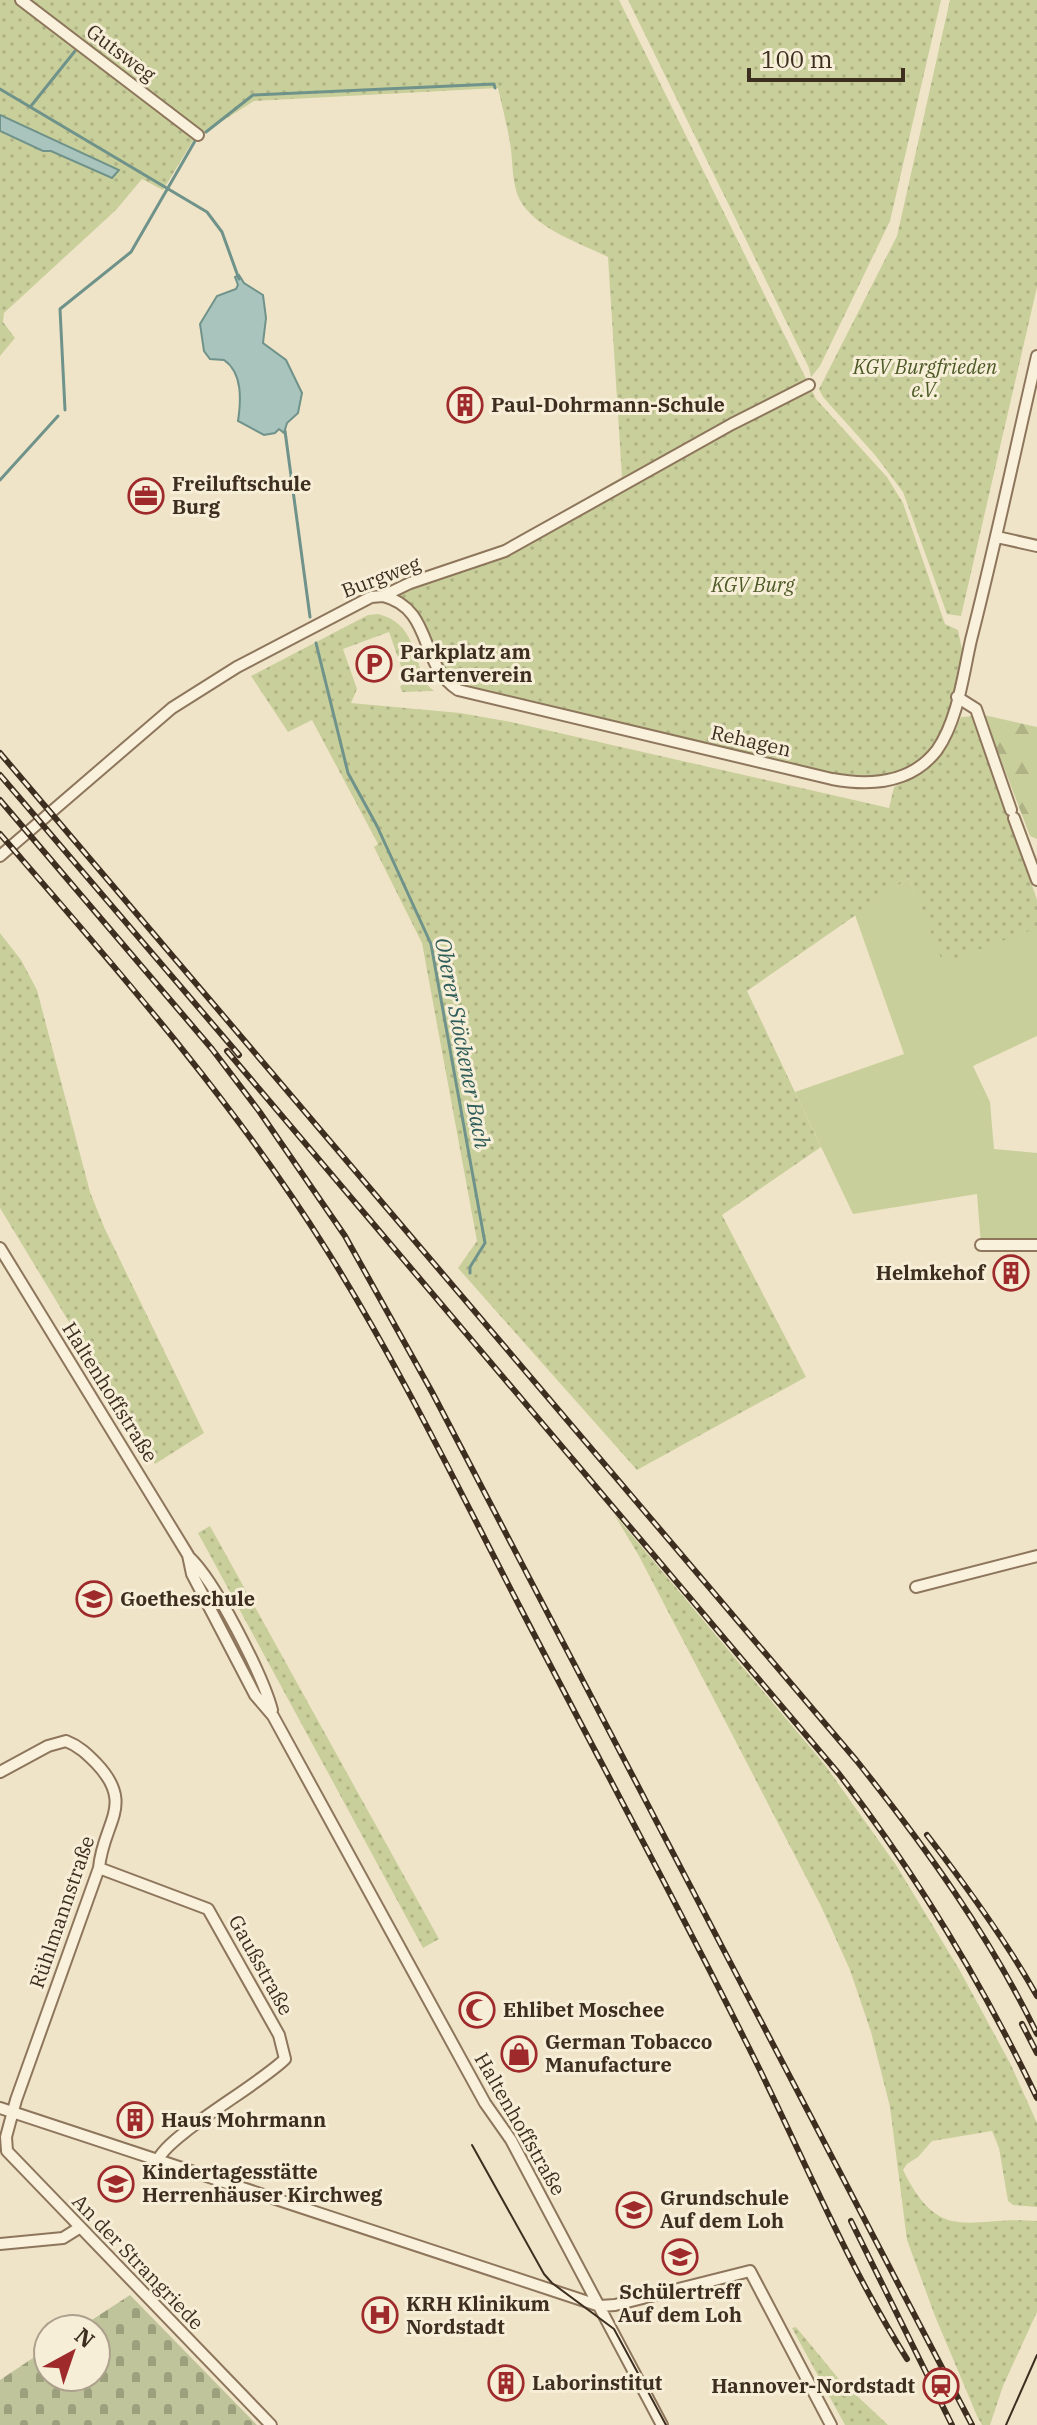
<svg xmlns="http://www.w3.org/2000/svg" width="1037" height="2425" font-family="'IBM Plex Serif',serif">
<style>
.green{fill:url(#green-dots)}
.forest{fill:url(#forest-firs)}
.cemetery{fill:url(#cemetery-stones)}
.pitch{fill:#c9cf9b}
.water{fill:#a9c4bc;stroke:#6f938a;stroke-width:2}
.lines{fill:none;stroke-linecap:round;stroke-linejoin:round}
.stream{stroke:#6f938a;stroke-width:3}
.minor-casing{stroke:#8d765c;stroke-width:14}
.minor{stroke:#faf1dc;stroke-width:10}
.tram{stroke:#3d2e20;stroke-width:2}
.rail-casing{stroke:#3d2e20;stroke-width:6}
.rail{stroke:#f7eed8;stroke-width:3;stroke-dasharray:9;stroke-linecap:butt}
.labels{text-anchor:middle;stroke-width:6;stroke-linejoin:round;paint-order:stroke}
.street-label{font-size:20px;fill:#3d2e20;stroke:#f7eed8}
.park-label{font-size:20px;font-style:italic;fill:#4d5a26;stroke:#f7eed8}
.poi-label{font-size:20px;font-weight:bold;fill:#3d2e20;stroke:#f7eed8;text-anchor:start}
.water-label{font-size:22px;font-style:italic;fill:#2f5d5a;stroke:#f7eed8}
</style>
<defs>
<pattern id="green-dots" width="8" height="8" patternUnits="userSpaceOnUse" patternTransform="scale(2)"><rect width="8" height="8" fill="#c9cf9b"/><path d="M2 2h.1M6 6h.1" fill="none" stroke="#aeb285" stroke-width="1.8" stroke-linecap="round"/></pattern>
<pattern id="forest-firs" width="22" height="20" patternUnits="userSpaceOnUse" patternTransform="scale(2)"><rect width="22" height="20" fill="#c9cf9b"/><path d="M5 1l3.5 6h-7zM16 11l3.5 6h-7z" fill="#aeb285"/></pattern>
<pattern id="cemetery-stones" width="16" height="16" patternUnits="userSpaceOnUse" patternTransform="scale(2)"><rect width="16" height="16" fill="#bfc49a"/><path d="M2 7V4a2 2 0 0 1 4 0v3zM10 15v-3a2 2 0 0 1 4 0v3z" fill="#9ca07d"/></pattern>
</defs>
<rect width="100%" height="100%" fill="#f0e4c8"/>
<path class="green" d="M0,0H619L816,399L887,477L903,503L945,624L958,630L965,664L944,738L925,761L878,783L652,737L447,683L416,617L383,597L501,548L622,477L608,257C582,244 547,233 527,210C510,192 514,165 510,143C507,125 502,106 498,88L254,101L194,139L163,190L142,179L116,210L4,313L3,322L15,338L0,356Z
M628,0H941L890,221L820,366L811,377L809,368Z
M950,0H1037V287L961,616L947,614L903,492L875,455L823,397L819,389L897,236Z
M378,614C414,623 413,654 426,684L434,691L402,692L400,686L407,683L389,632L343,649L357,689L351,703L460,713L511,722L889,808L894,787C931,770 946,755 961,717L974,716L1037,900V1028L975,1050L909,878L747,991L821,1147L722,1215L806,1377L637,1470L458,1268L477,1241L422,943L374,847L378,844L312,720L288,732L251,676L368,615Z
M0,933L21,960L37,990L90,1192L104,1227L204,1433L155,1464L0,1208Z
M614,1514L825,1765L896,1865L959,1969L1010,2063L1037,2123V2207L1013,2205L1008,2201L999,2148L992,2131L932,2141L918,2157L907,2164L903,2170C941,2247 969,2215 1037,2221V2312L1003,2386L990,2425H982L977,2416L935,2316L907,2240L890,2107L871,2032L850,1970L821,1906L721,1713L639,1556Z
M210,1526L439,1939L423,1948L198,1533Z
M796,2327L838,2378L888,2425H845L792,2328Z"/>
<path class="forest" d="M984,715L1037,727V839L1030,836Z"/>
<path class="cemetery" d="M130,2295L257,2425H0V2380L48,2348V2377H96V2329H78Z"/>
<path class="pitch" d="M909,878L943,963L1037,928V1036L973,1066L990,1102L994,1149L1037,1153V1245H981L977,1194L853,1214L795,1092L904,1054L855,915Z"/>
<path class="water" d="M0,115L119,170L112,178L51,151H43L0,131Z
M239,275L244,283L263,295L266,318L263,343L286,360L302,393L298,413L287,423L284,433L279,429L275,433L264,435L238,421C241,401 243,373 224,360L210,359L204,351L200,324L217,296L236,289L238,285L235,277Z"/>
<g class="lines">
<path class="stream" d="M0,89L207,212L222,232L239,279
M31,106L75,51
M206,132L253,95L494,84L495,88
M65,410L60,309L131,252L195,141
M285,431L310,617
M0,480L58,416
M316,643L348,773L377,826L431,944L485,1243L470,1267V1273"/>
<defs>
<path id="minor" d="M21,0L198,135
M997,537L1037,546
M383,596C434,609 418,664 458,690L832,779C870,786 911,784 937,750C958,720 963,675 971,640C995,546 1015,451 1037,356
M957,697L976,709L1011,810
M1014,818L1037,880
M0,856L172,708L237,667L371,597L383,596L410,583L505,551L732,424L809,385
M981,1245H1037
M0,1248L188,1555L192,1574L255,1695L273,1716L485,2103L511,2140L662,2425
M189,1557C215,1581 262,1674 272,1710
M916,1587L1037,1556
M0,1772L48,1746L66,1741C79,1746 87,1754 96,1763C136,1805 103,1822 99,1868L16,2100L6,2137L7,2151L271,2425
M99,1868L208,1909L279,2035L285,2059C259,2085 168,2135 158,2160
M0,2108L600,2306L615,2305L750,2271L831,2425
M0,2244L63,2238L79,2228"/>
</defs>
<use href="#minor" class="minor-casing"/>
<use href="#minor" class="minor"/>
<path class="tram" d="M472,2145L544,2274L552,2283L614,2329L666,2425
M1006,2425L1037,2355"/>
<defs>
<path id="rail" d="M0,753L856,1760C924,1845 990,1936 1037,2034
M0,775L239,1055
M0,800L212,1049L259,1111L345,1236L432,1392L972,2425
M0,834C115,967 233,1100 326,1249C399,1365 459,1490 522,1611C596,1754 673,1896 745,2040C799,2146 843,2258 907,2359
M227,1051L839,1774C917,1875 982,1983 1037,2098
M927,1835C967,1887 1005,1939 1037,1996
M1022,2024L1037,2053
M851,2221L952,2425"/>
</defs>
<use href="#rail" class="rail-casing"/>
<use href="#rail" class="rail"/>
</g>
<defs>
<symbol id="building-ring" viewBox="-11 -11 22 22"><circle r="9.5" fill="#f7eed8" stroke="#9e2a2b" stroke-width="1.5"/><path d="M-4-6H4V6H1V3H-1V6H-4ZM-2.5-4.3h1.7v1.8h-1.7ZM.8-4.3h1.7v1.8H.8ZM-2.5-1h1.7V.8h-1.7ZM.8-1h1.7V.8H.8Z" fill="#9e2a2b"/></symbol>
<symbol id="office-ring" viewBox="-11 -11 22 22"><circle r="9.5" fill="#f7eed8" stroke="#9e2a2b" stroke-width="1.5"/><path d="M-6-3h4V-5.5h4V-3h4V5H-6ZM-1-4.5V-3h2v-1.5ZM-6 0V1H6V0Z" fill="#9e2a2b"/></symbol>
<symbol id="parking-ring" viewBox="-11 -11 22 22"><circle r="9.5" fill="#f7eed8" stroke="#9e2a2b" stroke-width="1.5"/><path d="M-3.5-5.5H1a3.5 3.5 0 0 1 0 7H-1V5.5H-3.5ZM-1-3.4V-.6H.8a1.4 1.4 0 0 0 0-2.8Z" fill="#9e2a2b"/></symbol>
<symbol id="school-ring" viewBox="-11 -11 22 22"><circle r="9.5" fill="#f7eed8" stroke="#9e2a2b" stroke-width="1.5"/><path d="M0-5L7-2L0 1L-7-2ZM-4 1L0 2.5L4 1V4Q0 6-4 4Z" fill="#9e2a2b"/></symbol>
<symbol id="mosque-ring" viewBox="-11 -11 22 22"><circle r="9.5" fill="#f7eed8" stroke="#9e2a2b" stroke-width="1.5"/><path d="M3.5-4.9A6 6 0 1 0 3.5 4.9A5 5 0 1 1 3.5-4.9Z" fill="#9e2a2b"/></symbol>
<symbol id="shop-ring" viewBox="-11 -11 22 22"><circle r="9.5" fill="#f7eed8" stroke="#9e2a2b" stroke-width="1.5"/><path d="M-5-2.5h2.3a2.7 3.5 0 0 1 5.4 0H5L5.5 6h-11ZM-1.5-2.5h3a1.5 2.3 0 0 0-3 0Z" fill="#9e2a2b"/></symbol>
<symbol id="hospital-ring" viewBox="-11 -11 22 22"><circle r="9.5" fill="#f7eed8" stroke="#9e2a2b" stroke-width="1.5"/><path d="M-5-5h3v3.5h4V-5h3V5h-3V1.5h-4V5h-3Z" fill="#9e2a2b"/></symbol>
<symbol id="station-ring" viewBox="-11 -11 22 22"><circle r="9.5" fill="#f7eed8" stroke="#9e2a2b" stroke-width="1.5"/><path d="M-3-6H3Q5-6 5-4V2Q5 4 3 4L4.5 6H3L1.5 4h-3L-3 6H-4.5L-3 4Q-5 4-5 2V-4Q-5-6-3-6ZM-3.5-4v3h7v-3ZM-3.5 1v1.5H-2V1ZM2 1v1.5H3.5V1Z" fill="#9e2a2b"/></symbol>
</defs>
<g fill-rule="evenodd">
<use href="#building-ring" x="445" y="385" width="40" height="40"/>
<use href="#office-ring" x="126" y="476" width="40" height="40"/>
<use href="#parking-ring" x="354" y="644" width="40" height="40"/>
<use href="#building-ring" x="991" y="1253" width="40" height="40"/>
<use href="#school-ring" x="74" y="1579" width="40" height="40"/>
<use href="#mosque-ring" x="457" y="1990" width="40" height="40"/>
<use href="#shop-ring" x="499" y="2034" width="40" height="40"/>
<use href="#building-ring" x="115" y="2100" width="40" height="40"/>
<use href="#school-ring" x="96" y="2164" width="40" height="40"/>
<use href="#school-ring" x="614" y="2190" width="40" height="40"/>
<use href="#school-ring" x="660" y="2237" width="40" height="40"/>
<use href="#hospital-ring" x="360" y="2295" width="40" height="40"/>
<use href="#building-ring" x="486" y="2363" width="40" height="40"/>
<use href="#station-ring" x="921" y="2366" width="40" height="40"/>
</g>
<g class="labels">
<g class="street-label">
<text transform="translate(121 53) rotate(37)" y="7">Gutsweg</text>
<text transform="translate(381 577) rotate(-21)" y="7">Burgweg</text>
<text transform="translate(751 741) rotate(13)" y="7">Rehagen</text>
<text transform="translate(110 1392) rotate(58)" y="7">Haltenhoffstraße</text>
<text transform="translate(62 1912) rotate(-71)" y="7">Rühlmannstraße</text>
<text transform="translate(261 1965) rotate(61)" y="7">Gaußstraße</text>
<text transform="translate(520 2124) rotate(60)" y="7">Haltenhoffstraße</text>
<text transform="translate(138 2262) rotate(46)" y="7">An der Strangriede</text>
</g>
<g class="park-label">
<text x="925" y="374">KGV Burgfrieden<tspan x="925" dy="23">e.V.</tspan></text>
<text x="753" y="592">KGV Burg</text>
</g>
<g class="poi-label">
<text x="491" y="412">Paul-Dohrmann-Schule</text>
<text x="172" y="491">Freiluftschule<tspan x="172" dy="23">Burg</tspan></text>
<text x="400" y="659">Parkplatz am<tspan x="400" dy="23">Gartenverein</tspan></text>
<text x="985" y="1280" text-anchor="end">Helmkehof</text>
<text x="120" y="1606">Goetheschule</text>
<text x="503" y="2017">Ehlibet Moschee</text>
<text x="545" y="2049">German Tobacco<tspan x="545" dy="23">Manufacture</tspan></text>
<text x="161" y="2127">Haus Mohrmann</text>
<text x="142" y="2179">Kindertagesstätte<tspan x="142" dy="23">Herrenhäuser Kirchweg</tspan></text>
<text x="660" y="2205">Grundschule<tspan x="660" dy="23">Auf dem Loh</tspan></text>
<text x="680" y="2299" text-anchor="middle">Schülertreff<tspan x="680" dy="23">Auf dem Loh</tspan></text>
<text x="406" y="2311">KRH Klinikum<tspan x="406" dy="23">Nordstadt</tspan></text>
<text x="532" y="2390">Laborinstitut</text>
<text x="915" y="2393" text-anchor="end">Hannover-Nordstadt</text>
</g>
<g class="water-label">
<text transform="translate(463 1043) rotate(79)" y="8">Oberer Stöckener Bach</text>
</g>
</g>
<g transform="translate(72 2353) rotate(40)"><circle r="38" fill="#f7eed8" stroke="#ada18e" stroke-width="2"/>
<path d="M0-6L14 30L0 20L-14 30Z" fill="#9e2a2b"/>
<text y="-12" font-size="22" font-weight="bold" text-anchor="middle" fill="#3d2e20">N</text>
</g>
<path d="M749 68v12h154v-12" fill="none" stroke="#3d2e20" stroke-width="4"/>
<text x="761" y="68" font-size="24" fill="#3d2e20" stroke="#f7eed8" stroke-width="6" paint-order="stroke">100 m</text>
</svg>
